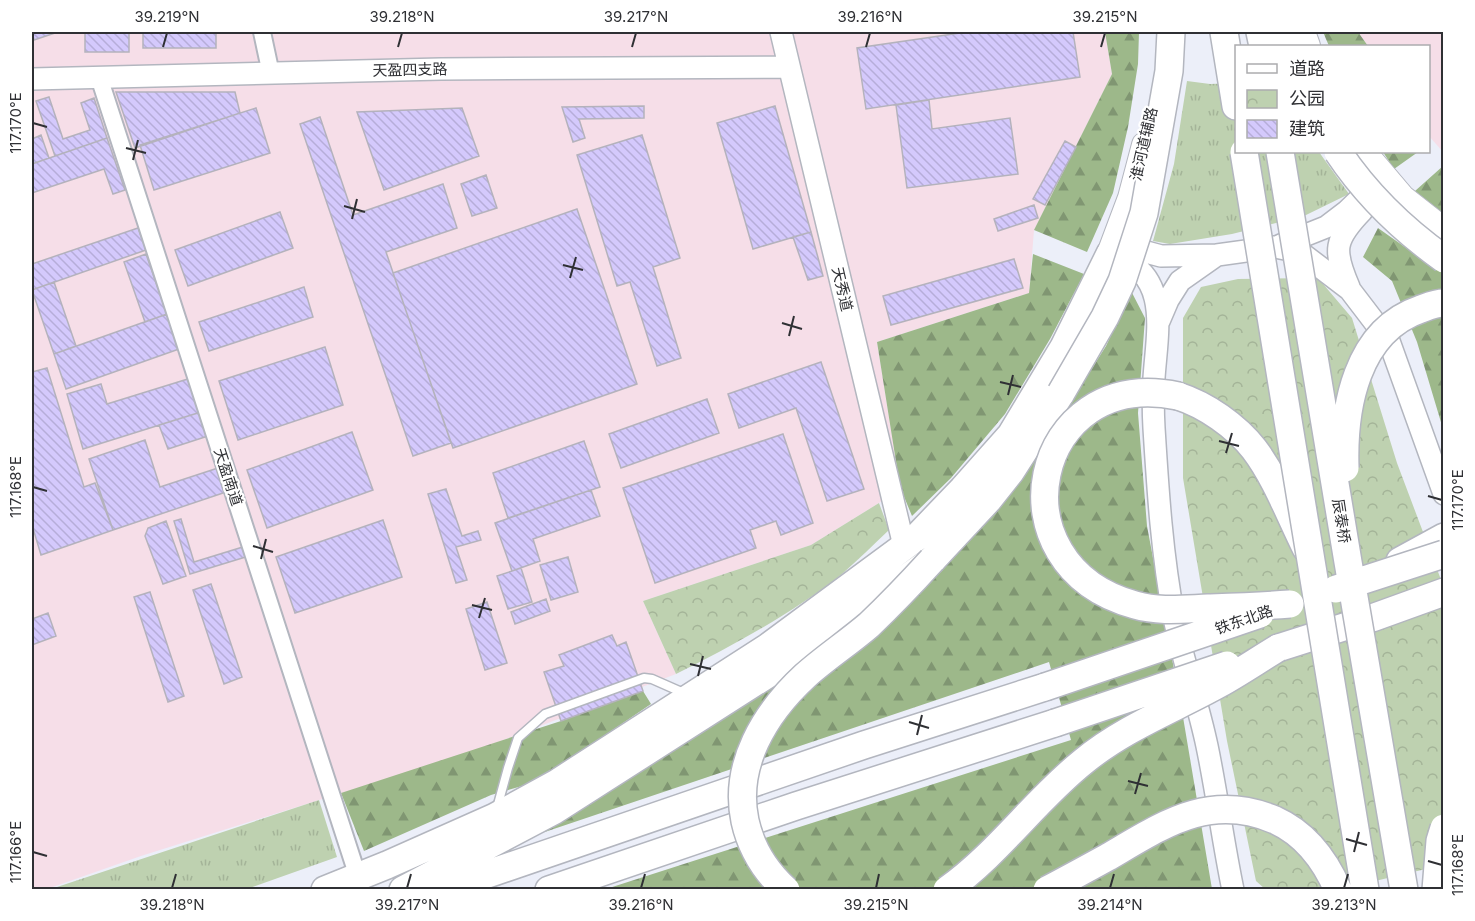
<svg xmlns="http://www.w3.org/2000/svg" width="1475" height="921" font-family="Inter,'Noto Sans SC',sans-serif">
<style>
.industrial{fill:#f6dee8}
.grass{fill:url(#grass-tufts)}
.forest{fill:url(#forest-firs)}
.park{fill:url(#park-crowns)}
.building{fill:url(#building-back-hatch);stroke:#b4b2bc;stroke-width:1.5}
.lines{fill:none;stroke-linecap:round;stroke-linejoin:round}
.service-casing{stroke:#b3b6bf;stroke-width:11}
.minor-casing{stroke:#b3b6bf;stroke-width:20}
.tertiary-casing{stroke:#b3b6bf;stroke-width:24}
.primary-casing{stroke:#b3b6bf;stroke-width:28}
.trunk-casing{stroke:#b3b6bf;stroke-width:30}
.service{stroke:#fff;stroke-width:8}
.minor{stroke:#fff;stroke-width:16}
.tertiary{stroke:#fff;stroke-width:21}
.primary{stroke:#fff;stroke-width:26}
.trunk{stroke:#fff;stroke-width:27}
.trunk-bridge-casing{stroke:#b3b6bf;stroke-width:30;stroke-linecap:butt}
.trunk-bridge{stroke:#fff;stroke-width:27}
.ticks{fill:none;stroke:#2f3034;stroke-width:2}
.labels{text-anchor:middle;stroke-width:4.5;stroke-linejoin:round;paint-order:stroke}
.street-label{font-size:15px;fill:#2f3034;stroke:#fff}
.neatline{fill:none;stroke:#2f3034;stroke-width:2}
.ticks-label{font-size:15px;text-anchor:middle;fill:#2f3034}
</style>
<defs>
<pattern id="grass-tufts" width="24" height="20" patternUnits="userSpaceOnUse" patternTransform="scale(1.5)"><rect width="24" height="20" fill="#bed1b0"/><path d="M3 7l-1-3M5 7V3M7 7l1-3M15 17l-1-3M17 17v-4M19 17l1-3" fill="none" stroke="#a4b498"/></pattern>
<pattern id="forest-firs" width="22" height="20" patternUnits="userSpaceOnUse" patternTransform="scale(1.5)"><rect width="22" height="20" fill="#9db88a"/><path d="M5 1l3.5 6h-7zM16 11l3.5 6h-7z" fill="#809672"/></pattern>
<pattern id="park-crowns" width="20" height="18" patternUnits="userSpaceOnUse" patternTransform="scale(1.5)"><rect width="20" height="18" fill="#bed1b0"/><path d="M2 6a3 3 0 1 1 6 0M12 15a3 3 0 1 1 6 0" fill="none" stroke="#a4b498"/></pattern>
<pattern id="building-back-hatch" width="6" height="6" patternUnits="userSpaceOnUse" patternTransform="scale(1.5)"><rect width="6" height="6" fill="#d4c9fc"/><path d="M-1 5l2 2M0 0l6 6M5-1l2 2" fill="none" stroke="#b6add9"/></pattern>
</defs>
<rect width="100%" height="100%" fill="#eceff9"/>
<path class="industrial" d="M32,32H1105L1112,74L1034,230L1029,293L877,342L900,487L879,503L811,545L643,601L676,674L472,752L141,856L47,889L32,890Z
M1358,32H1443V152L1429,136L1428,46H1368Z"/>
<path class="grass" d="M1187,81L1210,84L1236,83V152H1319L1349,194L1304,216L1232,234L1170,244L1153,241L1174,164Z
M319,800L337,857L247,889H51Z"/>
<path class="forest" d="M1105,32H1139L1138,64L1128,127L1113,193L1087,252L1034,230L1112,74Z
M1323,32H1358L1368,46H1329Z
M1383,152H1418L1394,169Z
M1443,166V213L1415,191Z
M1378,228L1426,262L1443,271V429L1417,342L1392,281L1363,257Z
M1033,254L1084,274L1050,339L1005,414L951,478L912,516L900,487L877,342L1029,293Z
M1129,287L1145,318L1138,413L1147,526L1183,717L1212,889H606L1071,740L1049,662L524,839L786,672L877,629L1065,411L1106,346L1123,310Z
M643,691L651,704L536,782L491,795L364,851L341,793L561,721Z"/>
<path class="park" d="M1318,278L1352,318L1397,463L1443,585V865L1341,889H1265L1256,881L1227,741L1183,478V318L1201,287L1238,279Z
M879,503L889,530C873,545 858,560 842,574C793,613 732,646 676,674L643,601L811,545Z"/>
<path class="building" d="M32,32H58L34,40Z
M85,32H129V52H85Z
M143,32H216V48H143Z
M967,32H1073L1080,77L866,109L857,48Z
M116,92H235L240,113L135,148Z
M49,97L63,139L90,130L81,103L94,98L107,138L55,156L36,101Z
M929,100L932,129L1010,118L1018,174L907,188L896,105Z
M644,106V118L579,119L585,138L573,142L562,107Z
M775,106L811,232L753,249L717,123Z
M256,108L270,153L154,190L140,145Z
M462,108L479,156L384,190L357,112Z
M320,117L353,215L443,184L457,228L386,252L451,443L413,456L300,124Z
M41,135L49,158L32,164V139Z
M642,135L680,258L653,267L681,358L657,366L630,282L617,286L577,155Z
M107,138L125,190L113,194L104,169L32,193V164Z
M1065,141L1076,147L1045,205L1033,199Z
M486,175L497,208L472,216L461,184Z
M1034,205L1038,218L998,231L994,219Z
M577,209L637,384L453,448L393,273Z
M280,212L293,248L188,286L175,250Z
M138,228L146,250L32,290V264Z
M811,232L823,276L808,280L793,237Z
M146,254L167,314L145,322L124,262Z
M1014,259L1023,288L891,325L883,296Z
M54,282L76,346L54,354L32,290Z
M304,287L313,317L209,351L199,322Z
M167,314L179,349L66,389L54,354Z
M325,347L343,405L238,440L219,381Z
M821,362L864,489L827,501L796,408L739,428L728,394Z
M47,368L84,487L95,483L113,530L41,555L32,525V372Z
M191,378L201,412L83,449L67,394L101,384L107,404Z
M707,399L719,433L621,468L609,434Z
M201,412L208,436L168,449L159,425Z
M352,432L373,490L267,528L247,470Z
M783,434L813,523L781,535L776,521L750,530L756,548L655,583L623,488Z
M145,440L160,487L221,467L229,491L113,530L89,459Z
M584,441L600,487L508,518L493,473Z
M446,489L462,536L478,531L481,540L456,547L467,580L456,583L428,494Z
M591,490L600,516L533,539L540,561L512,571L495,523Z
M181,519L194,562L246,546L249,556L190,574L174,521Z
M383,520L402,577L295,613L276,557Z
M166,521L186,576L163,584L145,536L148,528Z
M568,557L578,592L551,600L540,565Z
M521,568L532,602L508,609L497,576Z
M211,584L242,677L224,684L193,590Z
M150,592L184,696L168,702L134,597Z
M546,599L550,611L515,624L511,612Z
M487,602L507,663L485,670L466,609Z
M48,613L56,636L32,645V619Z
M612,635L617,646L626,642L643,691L561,721L544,672L564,666L559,655Z"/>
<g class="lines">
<defs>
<path id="service" d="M497,808L508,768L518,738L545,714L644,678L652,679L686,694"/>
<path id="minor" d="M262,32L271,74
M99,77L358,877"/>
<path id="tertiary" d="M781,32L904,546
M32,79L441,69L789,67
M1117,244L1161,256L1217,255
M1281,245L1326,227L1347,211L1378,181
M1116,256C1171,276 1157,332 1154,378C1153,395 1153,411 1154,428C1158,492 1162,555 1174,618C1183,661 1198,703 1207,746C1217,794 1223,842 1233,890
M1349,287C1333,250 1334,240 1362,211
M1159,321L1168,300L1180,281L1217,255L1275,247L1290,250L1304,255L1350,290L1389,341L1444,494"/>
<path id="primary" d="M1302,32L1307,46
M1363,152L1402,198L1444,231
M1110,254L1131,198L1145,145"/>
<path id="trunk" d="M1224,32L1236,106
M1260,32L1263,46
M1285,32L1290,46
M1178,396C1206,405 1236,426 1254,449C1276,478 1290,516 1306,548
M1400,561L1444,537
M1278,648L1372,618L1444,592
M325,890L387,865L495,817L557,783L768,647L917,537L963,489L1011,435L1064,347L1110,254
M403,890L553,811L810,647L932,560L988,500L1011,471L1061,393
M441,890L864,745L1045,687
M549,890L796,806L1055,723"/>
</defs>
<use href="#service" class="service-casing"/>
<use href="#minor" class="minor-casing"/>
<use href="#tertiary" class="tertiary-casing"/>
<use href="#primary" class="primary-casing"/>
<use href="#trunk" class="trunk-casing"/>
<use href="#service" class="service"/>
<use href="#minor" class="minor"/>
<use href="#tertiary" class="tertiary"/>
<use href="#primary" class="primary"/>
<use href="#trunk" class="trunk"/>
<defs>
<path id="trunk-bridge" d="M1244,152L1365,890
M1280,152L1348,562L1404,890
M1338,152C1366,194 1402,229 1444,259
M1061,393L1105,317L1122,281L1144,213L1169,71L1171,32
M1178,396C1032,365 989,565 1135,605C1159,612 1183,609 1208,608C1235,607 1263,606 1290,604
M1345,468C1343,408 1356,331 1421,309C1429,306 1436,303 1444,303
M1336,589L1444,554
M1045,687L1260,614
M1055,723L1227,665
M786,890C765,871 751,848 745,821C733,765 765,713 805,676C825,658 848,643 869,625C891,604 912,582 932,560
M947,890C999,853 1035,800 1084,761C1124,728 1174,709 1219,684C1239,673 1258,660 1278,648
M1047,890C1068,879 1088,868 1108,857C1163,825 1209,792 1275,820C1306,834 1325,860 1338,890
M1436,890L1440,841L1444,828"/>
</defs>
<use href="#trunk-bridge" class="trunk-bridge-casing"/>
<use href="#trunk-bridge" class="trunk-bridge"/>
</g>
<path class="ticks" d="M163,47L167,33M398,47L402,33M632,47L636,33M866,47L870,33M1101,47L1105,33M33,123L47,127M126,148L146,153M133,160L138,140M344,206L365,212M352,219L357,199M563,265L583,270M570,278L576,257M782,323L802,329M789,336L794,316M1000,382L1021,387M1008,395L1013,375M1219,441L1239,446M1226,453L1232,433M33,487L47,491M1428,496L1442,500M253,546L273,552M261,559L266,539M472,605L492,610M479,618L485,598M690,664L711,669M698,676L703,656M909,722L929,728M917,735L922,715M1128,781L1148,786M1135,794L1141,773M1346,839L1367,845M33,852L47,856M1354,852L1359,832M1428,861L1442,865M172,888L176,874M407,888L411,874M641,888L645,874M876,888L879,874M1110,888L1114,874M1344,888L1348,874"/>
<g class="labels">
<g class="street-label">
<text transform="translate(410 70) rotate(-1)" y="5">天盈四支路</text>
<text transform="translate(1144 144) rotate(-77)" y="5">淮河道辅路</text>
<text transform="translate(842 289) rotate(77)" y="5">天秀道</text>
<text transform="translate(228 477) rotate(72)" y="5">天盈南道</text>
<text transform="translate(1341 521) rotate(81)" y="5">辰泰桥</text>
<text transform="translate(1244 620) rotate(-19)" y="5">铁东北路</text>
</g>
</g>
<rect width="1475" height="921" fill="none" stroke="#ffffff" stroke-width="66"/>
<rect x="1235" y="45" width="195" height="108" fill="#ffffff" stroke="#acacae" stroke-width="1.5"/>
<rect x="1247" y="64" width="30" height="9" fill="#ffffff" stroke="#acacae" stroke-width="1.5"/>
<text x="1289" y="75" font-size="18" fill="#2f3034">道路</text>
<rect x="1247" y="90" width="30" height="18" fill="url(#park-crowns)" stroke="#acacae" stroke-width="1.5"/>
<text x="1289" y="105" font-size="18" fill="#2f3034">公园</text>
<rect x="1247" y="120" width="30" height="18" fill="url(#building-back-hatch)" stroke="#acacae" stroke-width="1.5"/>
<text x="1289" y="135" font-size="18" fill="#2f3034">建筑</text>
<rect x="33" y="33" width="1409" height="855" class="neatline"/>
<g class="ticks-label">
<text x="167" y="22">39.219°N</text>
<text x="402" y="22">39.218°N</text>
<text x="636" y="22">39.217°N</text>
<text x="870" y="22">39.216°N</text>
<text x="1105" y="22">39.215°N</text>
<text transform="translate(16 123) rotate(-90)" y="5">117.170°E</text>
<text transform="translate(16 487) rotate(-90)" y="5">117.168°E</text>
<text transform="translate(1458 500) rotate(-90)" y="5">117.170°E</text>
<text transform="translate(16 852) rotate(-90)" y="5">117.166°E</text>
<text transform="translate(1458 865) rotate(-90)" y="5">117.168°E</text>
<text x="172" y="910">39.218°N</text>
<text x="407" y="910">39.217°N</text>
<text x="641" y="910">39.216°N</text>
<text x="876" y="910">39.215°N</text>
<text x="1110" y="910">39.214°N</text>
<text x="1344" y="910">39.213°N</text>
</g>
</svg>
